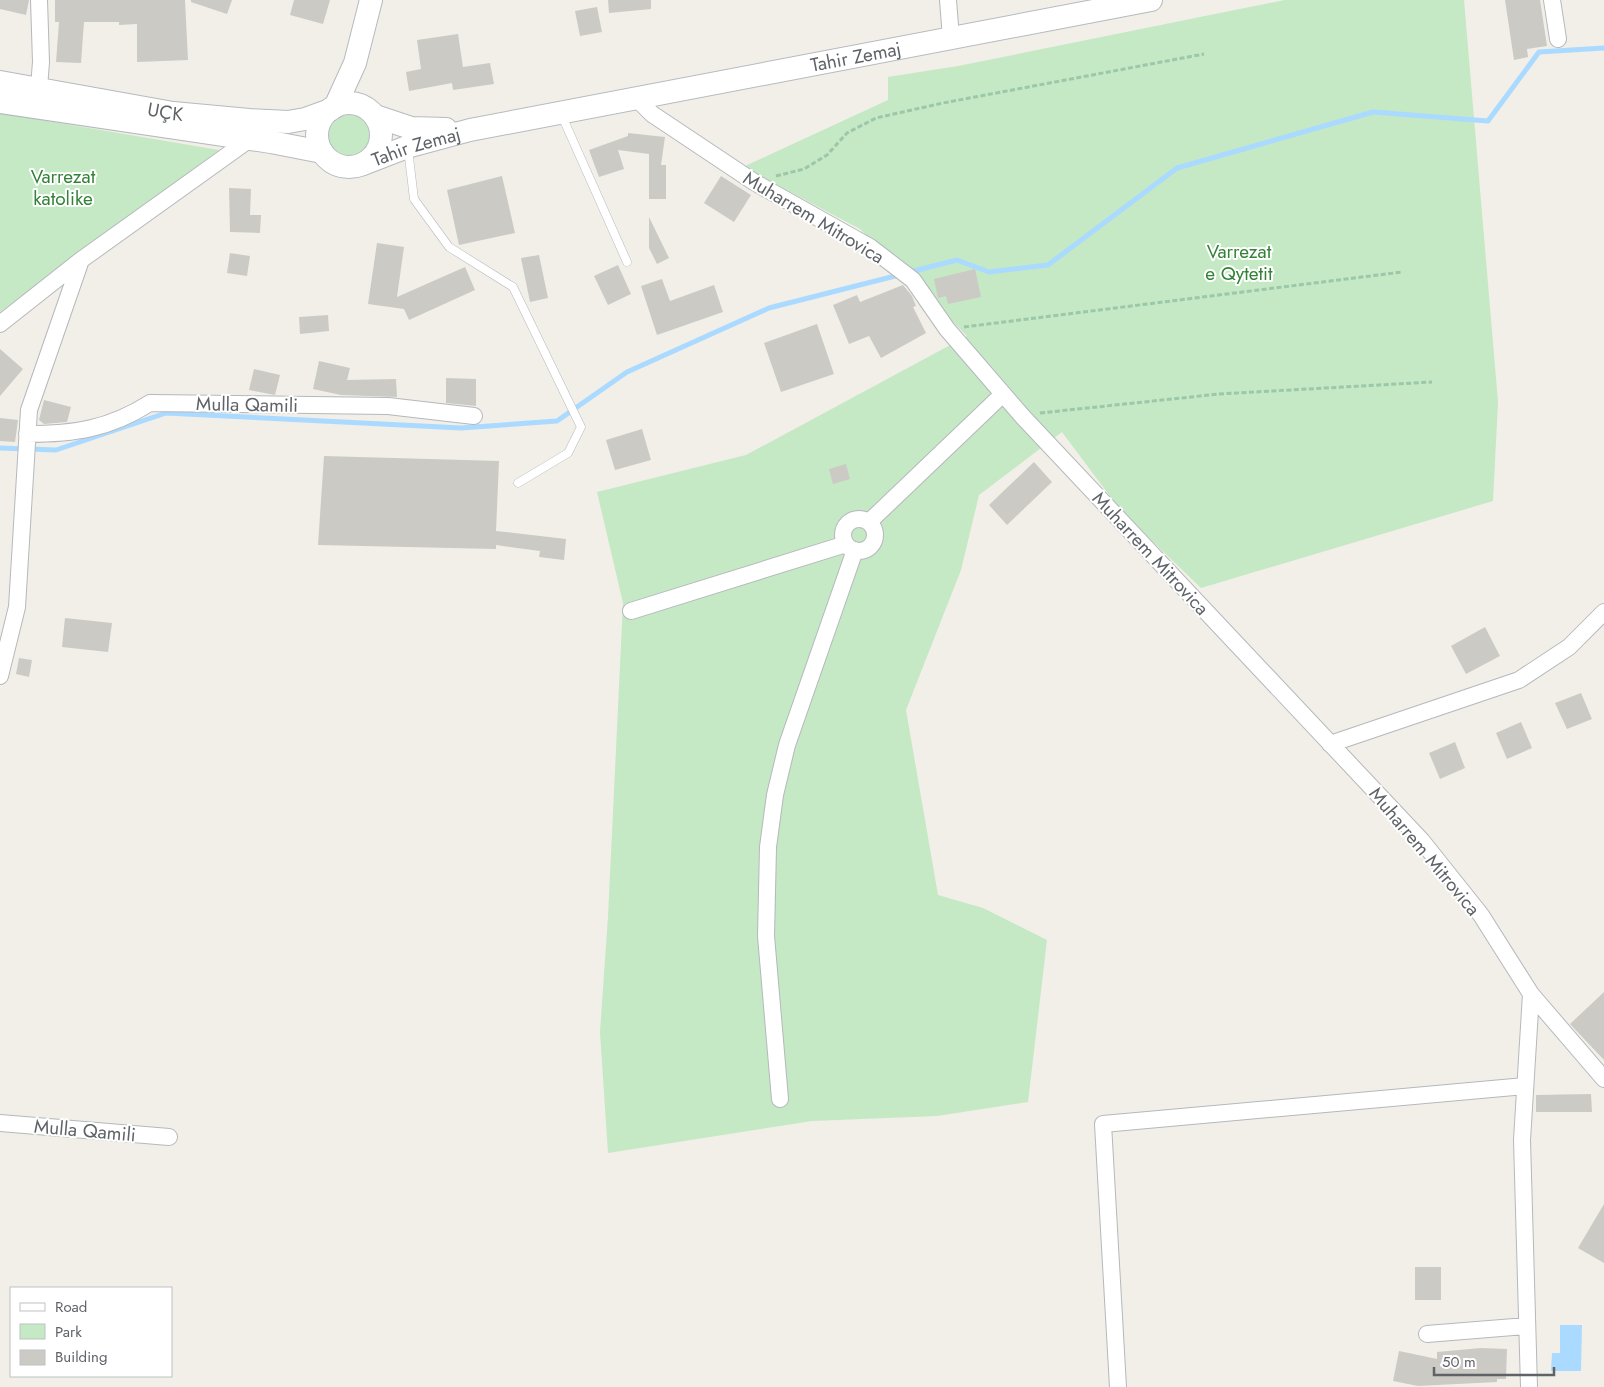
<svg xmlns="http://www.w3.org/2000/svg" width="1604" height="1387" font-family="Jost,sans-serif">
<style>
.green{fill:#c5e8c5}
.water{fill:#aadaff}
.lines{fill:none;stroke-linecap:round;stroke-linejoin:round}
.stream{stroke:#aadaff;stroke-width:5}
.building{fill:#cccac5}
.service-casing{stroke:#b5b8bc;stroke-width:9}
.minor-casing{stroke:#b5b8bc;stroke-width:18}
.secondary-casing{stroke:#b6babf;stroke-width:24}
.path{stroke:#9cc7a9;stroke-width:3;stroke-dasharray:5 2.5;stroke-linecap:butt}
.service{stroke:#fff;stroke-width:8}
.minor{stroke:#fff;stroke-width:16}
.secondary{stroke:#fff;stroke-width:22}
.labels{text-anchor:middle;stroke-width:4;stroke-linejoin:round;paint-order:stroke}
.street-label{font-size:19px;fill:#5f6368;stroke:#fff}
.park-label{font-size:19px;fill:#348238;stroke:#fff}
</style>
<rect width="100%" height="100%" fill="#f1efe8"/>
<path class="green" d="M1285,0H1464L1498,402L1493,501L1201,588L1121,511L1062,432L979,495L961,570L906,710L938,895L983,908L1047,940L1028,1102L937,1116L812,1121L608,1153L600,1032L608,917L623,603L597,492L746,455L967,336L860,229L743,167L888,100V77L958,66Z
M328 134a23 23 0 1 1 46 0a23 23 0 1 1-46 0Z
M0,113L219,150L0,312Z"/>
<path class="water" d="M1560,1325H1582L1581,1371H1551L1552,1353H1560Z"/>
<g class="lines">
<path class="stream" d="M910,272L957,260L989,272L1048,265L1177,168L1373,112L1488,121L1539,52L1604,48
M0,448L56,450L166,413L461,428L557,421L627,372L769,308L899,275"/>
</g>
<path class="building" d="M0,0H29L26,15L0,9Z
M55,0H185L188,60L137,62V24L119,25V22H84L81,63L56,62L59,22H55Z
M191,0H232L227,14L191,2Z
M294,0H330L323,24L290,15Z
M608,0H651V9L609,13Z
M1505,0H1540L1547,46L1527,49L1528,57L1514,60Z
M597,7L602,32L580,36L575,11Z
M458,34L463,67L490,63L494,84L453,90L452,83L409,91L406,72L421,69L417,40Z
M628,133L665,137L661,165H666V199H649V154L618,150L624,169L599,177L589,150L628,136Z
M502,176L515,233L459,245L447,190Z
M721,176L751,195L734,222L704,203Z
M229,188L251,189L250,215H261L260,233L230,232Z
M649,217L669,258L657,264L649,248Z
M377,243L404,247L397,297L465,267L475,290L409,320L404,309L368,304Z
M230,253L250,256L247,276L227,273Z
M539,255L548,298L530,302L521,258Z
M618,265L631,294L608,305L594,276Z
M975,269L981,297L948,304L946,296L938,298L934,279Z
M662,279L670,301L714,285L723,312L657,335L641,286Z
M903,285L912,296L916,306L913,307L926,333L881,358L869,336L849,344L833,305L857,295L860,302Z
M328,315L329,331L300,334L299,317Z
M817,324L834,374L781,392L764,343Z
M0,349L23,369L0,396Z
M319,361L350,368L347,380L396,379L397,397L341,395L313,389Z
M254,369L280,375L275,395L249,390Z
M446,378L476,379V406L446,403Z
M44,400L71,407L67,422L44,424L39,420Z
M0,418L18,420L15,442L0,441Z
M642,429L651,460L615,470L606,440Z
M324,456L499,461L496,531L566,539L564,560L539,557L540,551L496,545V549L318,545Z
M1034,462L1052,482L1007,525L989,505Z
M846,464L850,479L833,484L829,469Z
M65,618L112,623L108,652L62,647Z
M1485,627L1500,656L1466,674L1451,646Z
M19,658L32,660L29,677L16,674Z
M1581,693L1592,719L1567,729L1555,703Z
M1521,722L1532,748L1507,759L1496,733Z
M1455,742L1465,768L1440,779L1429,753Z
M1604,992V1060L1570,1024Z
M1591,1094L1592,1112H1536V1095Z
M1604,1204V1263L1578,1248Z
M1415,1267H1441V1300H1415Z
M1481,1348L1507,1349L1506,1379H1497V1382L1418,1386L1393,1381L1399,1351L1437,1359V1352Z"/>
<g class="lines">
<defs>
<path id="service" d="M562,116L627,262
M408,149L414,199L449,247L513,287L581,427L568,453L518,483"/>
<path id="minor" d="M948,0L951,38
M1552,0L1558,39
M635,97L652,114L754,182L870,247L913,280L947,329L1023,417L1422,841L1481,915L1531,994L1604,1079
M38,100L41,62L39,0
M0,324L81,260
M27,434C74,434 109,429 150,403L388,406L474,416
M843 535a16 16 0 1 1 32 0a16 16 0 1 1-32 0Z
M869,522L1003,394
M631,611L846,544
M0,676L17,607L29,410L81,260L250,139
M1330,744L1519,680L1569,647L1604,612
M780,1099L766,936L768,847L775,795L787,745L855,550
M0,1123L169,1137
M1427,1334L1527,1326
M1118,1387L1103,1124L1525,1086
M1529,1387L1522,1140L1531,994"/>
<g id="secondary">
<path id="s1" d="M0,82L173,113L249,120L288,122L305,119L330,110"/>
<path d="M0,102L271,142L322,152"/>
<circle cx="349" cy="135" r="32"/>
<path d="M335,107L355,63L371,0"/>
<path d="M375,116L411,128L446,129"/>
<path id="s2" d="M363,164L407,147L470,130L1151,0"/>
</g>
</defs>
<use href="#service" class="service-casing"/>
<use href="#minor" class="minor-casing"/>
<use href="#secondary" class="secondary-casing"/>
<path class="path" d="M776,176L804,169L827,155L847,133L876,118L943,103L1204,54
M964,327L1402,272
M1040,413L1219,394L1432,382"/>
<use href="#service" class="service"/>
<use href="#minor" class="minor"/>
<use href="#secondary" class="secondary"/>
</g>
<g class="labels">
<g class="street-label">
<text dy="7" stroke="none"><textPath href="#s2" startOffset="505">Tahir Zemaj</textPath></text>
<text dy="7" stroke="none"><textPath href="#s1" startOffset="168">UÇK</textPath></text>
<text dy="7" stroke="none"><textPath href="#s2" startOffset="56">Tahir Zemaj</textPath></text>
<text transform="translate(814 217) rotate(31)" y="7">Muharrem Mitrovica</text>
<text transform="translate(247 404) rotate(1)" y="7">Mulla Qamili</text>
<text transform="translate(1151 553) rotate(47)" y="7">Muharrem Mitrovica</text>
<text transform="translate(1425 851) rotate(50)" y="7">Muharrem Mitrovica</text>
<text transform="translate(85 1130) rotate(5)" y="7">Mulla Qamili</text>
</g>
<g class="park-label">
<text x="63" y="183">Varrezat<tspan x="63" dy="22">katolike</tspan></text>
<text x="1239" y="258">Varrezat<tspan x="1239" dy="22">e Qytetit</tspan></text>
</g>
</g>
<rect x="10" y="1287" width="162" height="90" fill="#ffffff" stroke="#bfc1c3"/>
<rect x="20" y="1303" width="25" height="8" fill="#ffffff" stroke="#bfc1c3"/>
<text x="55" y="1312" font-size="15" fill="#5f6368">Road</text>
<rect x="20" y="1324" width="25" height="15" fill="#c5e8c5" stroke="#bfc1c3"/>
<text x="55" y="1337" font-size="15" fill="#5f6368">Park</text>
<rect x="20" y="1350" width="25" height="15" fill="#cccac5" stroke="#bfc1c3"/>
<text x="55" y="1362" font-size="15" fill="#5f6368">Building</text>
<path d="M1434 1367v8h120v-8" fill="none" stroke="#5f6368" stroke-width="2.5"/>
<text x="1442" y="1367" font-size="15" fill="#5f6368" stroke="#ffffff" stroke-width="4" paint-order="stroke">50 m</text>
</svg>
